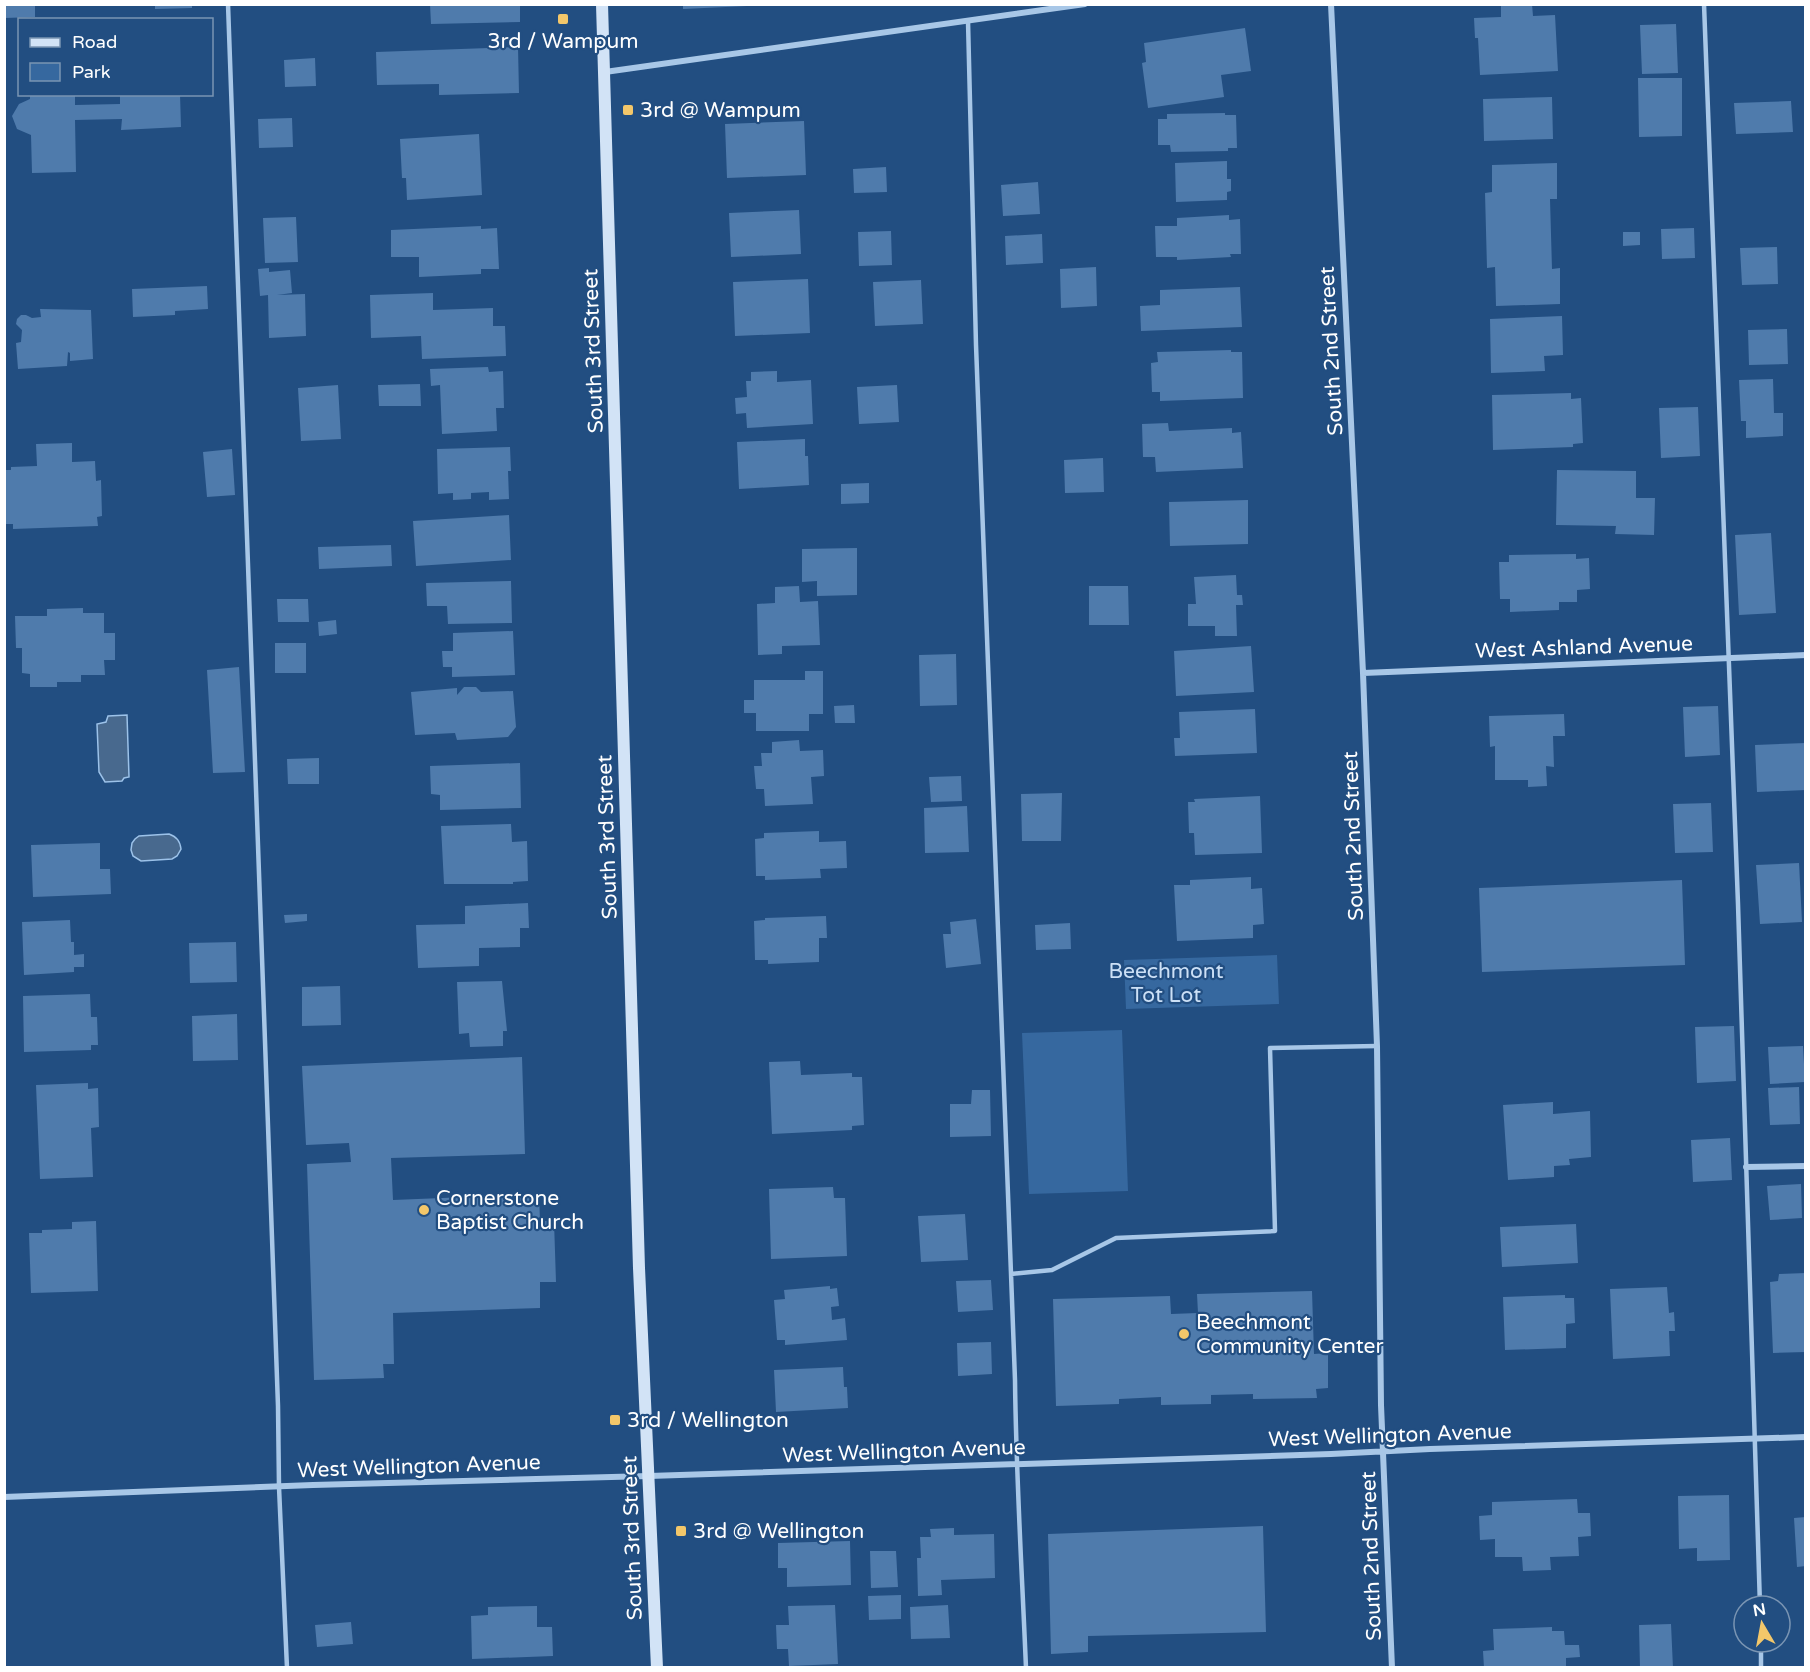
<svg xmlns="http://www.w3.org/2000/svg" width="1810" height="1672" font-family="'Varela Round',sans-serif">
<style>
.green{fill:#36689f}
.water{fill:#48698e;stroke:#9cc2e9;stroke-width:1.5}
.building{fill:#4f7bac}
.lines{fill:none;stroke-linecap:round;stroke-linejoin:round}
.lane{stroke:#a8c7e7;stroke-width:4.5}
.street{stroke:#a8c7e7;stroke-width:6}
.secondary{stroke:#d2e3f6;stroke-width:12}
.poi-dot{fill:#f3c76a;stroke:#224e81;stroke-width:2}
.labels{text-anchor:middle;stroke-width:4.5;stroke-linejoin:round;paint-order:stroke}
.poi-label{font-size:21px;fill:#fff;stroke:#224e81;text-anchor:start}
.street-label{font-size:21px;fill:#fff;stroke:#224e81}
.park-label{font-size:21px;fill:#cce0f6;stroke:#224e81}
</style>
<rect width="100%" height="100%" fill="#224e81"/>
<path class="green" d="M1277,955L1279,1004L1126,1009L1124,960Z
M1122,1030L1128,1191L1029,1194L1022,1033Z"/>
<path class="water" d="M127,715L129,777L124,778L122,781L105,782L99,772L97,724L106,722L108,716Z
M169,834C177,837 180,841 181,849L177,856L172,859L141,861L133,856L131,850L132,843L135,839L139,836Z"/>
<path class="building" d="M4,4H35V17L5,18Z
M155,4H192V8L155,9Z
M430,4H520V22L431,24Z
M683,4H747V6L683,9Z
M1501,4H1532L1533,16L1555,15L1558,71L1480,75L1478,38H1475L1474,18L1501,17Z
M1676,24L1678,73L1642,74L1640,25Z
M1245,28L1251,71L1221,75L1224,97L1148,108L1142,63L1146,62L1144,43Z
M518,47L519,93L439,95V84L377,85L376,52Z
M315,58L316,86L285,87L284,60Z
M1638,78H1682V136L1639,137Z
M30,94H75V105L120,104V96L180,94L181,127L121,130L122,119L75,120L76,172L32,173L31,135L17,129L12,116L19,104L30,99Z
M1552,97L1553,139L1484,141L1483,99Z
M1791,101L1793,132L1736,134L1734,103Z
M1225,113V115H1236L1237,148H1228V151L1171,152L1170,145H1158V119H1167V114Z
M292,118L293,147L259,148L258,119Z
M804,121L806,175L727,178L725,124Z
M479,134L482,195L407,200L406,178H402L400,139Z
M1227,161V179H1231V191L1227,192V200L1176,202L1175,163Z
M1557,163V199H1550L1552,269L1560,268V304L1496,306L1495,267L1487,268L1485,193L1492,192V165Z
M886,167L887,192L854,193L853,169Z
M1038,182L1040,214L1003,216L1001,185Z
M799,210L801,254L731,257L729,213Z
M1229,215V220L1240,219L1241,254H1230L1231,257L1177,260V257H1156L1155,226H1177V218Z
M296,217L298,262L265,263L263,218Z
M481,226V229L497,228L499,269H481V274L419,277V257H391V230Z
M1694,228L1695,258L1662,259L1661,229Z
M891,231L892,265L859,266L858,232Z
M1623,232H1640V245L1623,246Z
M1042,234L1043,263L1006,265L1005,236Z
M1777,247L1778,284L1742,285L1740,248Z
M1096,267L1097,306L1061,308L1060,269Z
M269,268V272L290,270L292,293L277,295L305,294L306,336L269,338L268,295L260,296L258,269Z
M808,279L810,333L735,336L733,282Z
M921,280L923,324L875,326L873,282Z
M207,286L208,309L175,311V315L133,317L132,289Z
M1240,287L1242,327L1141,331L1140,306L1160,305V290Z
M433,293V310L493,308V326H505L506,356L422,359L421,336L371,338L370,295Z
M40,309L91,310L93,359L70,361V353L68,352L67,366L18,369L16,343L21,342L22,330L16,324L17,319L21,315H26L32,318L41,317Z
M1562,316L1563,355L1544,356L1545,371L1491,373L1490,319Z
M1787,329L1788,364L1749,365L1748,330Z
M1231,350V352H1242L1243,398L1160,401V392H1152L1151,363L1158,362L1157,352Z
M488,367L489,372L503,371L504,408H496L497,431L442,434L440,385L431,386L430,369Z
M777,371V382L811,380L813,424L747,428L746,413L736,414L735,398L747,397L746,381H751V372Z
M1773,379L1774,413H1783V436L1746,438V421H1741L1739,380Z
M420,384L421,406H379L378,385Z
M338,385L341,439L301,441L298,388Z
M897,385L899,422L859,424L857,387Z
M1571,393V399L1581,398L1583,443L1573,444V447L1493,450L1492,395Z
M1698,407L1700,456L1661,458L1659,408Z
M1168,423L1169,431L1232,428V433L1241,432L1243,468L1156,472L1155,457H1143L1142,424Z
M805,439V456H808L809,485L739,489L737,442Z
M72,443V462L95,461L96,481L101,480L102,516L97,517L98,526L13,529V524H4V470H11V467L37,466L36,444Z
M510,447L511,471H508L509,499L489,500V492L471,493V499L453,500V493L438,494L437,449Z
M232,449L235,495L207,497L203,452Z
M1103,458L1104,492L1065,493L1064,460Z
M1557,470L1636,471V498H1655L1654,535L1615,534L1616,526L1556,525Z
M869,483V503L841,504V484Z
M1248,500V544L1170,546L1169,502Z
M509,515L511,560L416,566L413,521Z
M1771,533L1776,613L1739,615L1735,535Z
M391,545L392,566L319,569L318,547Z
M857,548V595L817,596V581L802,582V549Z
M1576,554V559L1589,558L1590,589L1577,590V602H1559V610L1510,612V599H1500L1499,562H1509V555Z
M1236,575L1237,595H1242L1243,605H1236L1237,636H1215V626H1188V604H1196L1194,577Z
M511,581L512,623L448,624L447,606H427L426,583Z
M799,586L800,602L818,601L820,645L782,646V654L758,655L757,604L775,603V587Z
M1089,586H1128L1129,625H1089Z
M277,599H308L309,622H278Z
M83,608V613H104V633H115V660H104L105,675H81V682H57V687H30V674L22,673V648H16L15,616H47V609Z
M336,620L337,634L319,636L318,622Z
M513,631L515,675L452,677V667H443L442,651H453V633Z
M275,643H306V673H275Z
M1251,646L1254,692L1176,696L1174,651Z
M956,654L957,705L920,706L919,655Z
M239,667L245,772L213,773L207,670Z
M805,671H823V714H809V731H756V713H744V700H754V680H805Z
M464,687H476L481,692L513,691L516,727L508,737L457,740L455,733L415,735L411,692L457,688V695Z
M854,705L855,723H835L834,706Z
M1718,706L1720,755L1685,757L1683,707Z
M1255,709L1257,753L1175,756L1174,738H1180L1179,712Z
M1564,714L1565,736H1553L1554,767L1546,766L1547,786L1528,787V780H1495V746L1490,747L1489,716Z
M799,740L800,751L823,750L824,776L811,777L813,804L765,806L764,789H756L754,766H762L761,753H772V742Z
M1806,743V790L1757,792L1755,745Z
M319,758V784H288L287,759Z
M520,763L521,808L440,810V795L431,794L430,766Z
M961,776L962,801L931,802L929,777Z
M1062,793L1061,841H1022L1021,794Z
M1260,796L1262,853L1195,855L1194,833H1189L1188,802H1195L1194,799Z
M1711,803L1713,852L1675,853L1673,804Z
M967,806L969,852L925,853L924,808Z
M511,824L512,842L527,841L528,881L513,882V884H444L441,826Z
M819,831V842L846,841L847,868L820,869L821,878L765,880V876H756L755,839L764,838V833Z
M100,843V869H110L111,894L33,897L31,845Z
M1799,863L1802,922L1760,924L1756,865Z
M1251,877V889L1262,888L1264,924L1253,925V938L1177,941L1174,885H1190V880Z
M1682,880L1685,965L1482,972L1479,888Z
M528,903L529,928H520V947L479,948V966L418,968L416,925L465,924V906Z
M307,914V921L285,923L284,915Z
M826,916L827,938H819V962L768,964V960H755L754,921L765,920V918Z
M976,919L981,964L946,968L943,934H951L950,922Z
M70,920L71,942H74V955L84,954V967H74V972L24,975L22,922Z
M1070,923L1071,949L1036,950L1035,925Z
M236,942L237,982L190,983L189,943Z
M502,981L507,1031H503V1046L470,1047L469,1033L459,1034L457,982Z
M340,986L341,1025L302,1026V987Z
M90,994L91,1017H97L98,1045H91V1050L24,1052L23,996Z
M237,1014L238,1060L193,1061L192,1016Z
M1734,1026L1736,1081L1697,1083L1695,1027Z
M1803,1046L1805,1082L1770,1084L1768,1047Z
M522,1057L525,1154L391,1158L393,1200L539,1194L540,1221H554L556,1282H540V1308L393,1313L394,1364H383L384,1378L314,1380L307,1164L351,1162L349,1143L306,1145L302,1066Z
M800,1061L801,1075L852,1073V1077H862L864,1125L852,1126V1130L772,1134L769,1062Z
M88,1083V1089L98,1088L99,1127L91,1128L93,1177L40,1179L36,1085Z
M1799,1087L1800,1124L1770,1125L1768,1088Z
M972,1090H990L991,1136L950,1137V1104H971Z
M1553,1102V1114L1590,1111L1591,1157L1569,1159L1570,1165L1554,1166V1177L1508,1180L1503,1105Z
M1730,1138L1732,1180L1693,1182L1691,1140Z
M1801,1184L1802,1218L1770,1220L1767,1186Z
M833,1187L834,1198H845L847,1256L771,1259L769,1189Z
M965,1214L968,1260L921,1262L918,1216Z
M96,1221L98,1291L31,1293L29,1233H42V1230L72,1229V1222Z
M1576,1224L1578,1263L1502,1267L1500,1227Z
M1806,1273V1352L1773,1353L1770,1282L1778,1281L1779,1274Z
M991,1280L993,1310L958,1312L956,1281Z
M830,1286V1289L837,1288L839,1306L831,1307L832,1320L845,1318L847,1340L785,1345V1340H777L774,1300L785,1299L784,1290Z
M1667,1287L1669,1313L1674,1312L1675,1331H1669L1670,1356L1613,1359L1610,1289Z
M1312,1291L1314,1354L1328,1353V1388L1316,1389L1317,1398L1253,1399V1394L1211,1395V1404L1161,1405V1397L1119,1399V1404L1056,1406L1053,1299L1170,1296L1171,1314L1198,1313L1197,1294Z
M1565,1295V1298H1574L1575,1323L1566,1324V1348L1505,1350L1503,1297Z
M991,1342L992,1374L958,1376L957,1343Z
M843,1367L844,1387H847L848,1408L776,1412L774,1370Z
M1729,1495L1730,1560L1697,1561V1548L1679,1549L1678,1496Z
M1577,1499L1578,1513H1590L1591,1536L1578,1537L1579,1556L1550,1557L1551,1570L1523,1571L1522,1557H1495V1539L1480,1540L1479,1516L1492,1515V1502Z
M1806,1517V1566L1797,1567L1794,1518Z
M1263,1526L1266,1632L1088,1636V1652L1051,1654L1048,1534Z
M954,1528V1535L994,1534L995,1578L941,1580L942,1595L918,1596L917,1558H921L920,1537H931L930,1529Z
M850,1541L851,1585L787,1587V1568H778V1543Z
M870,1551H896L898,1587L871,1588Z
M901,1595V1619L869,1620L868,1596Z
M835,1605L838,1664L789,1666L788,1649H777L776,1625H789L788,1606Z
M948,1605L950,1638L911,1639L910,1607Z
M537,1606V1627H552L553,1656L472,1659L471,1616L488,1615V1607Z
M351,1622L353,1644L317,1647L315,1625Z
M1671,1624L1673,1668H1640L1639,1625Z
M1552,1627V1631H1564L1565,1645H1579L1580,1657L1566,1658V1666H1553V1668H1484L1483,1651L1494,1650L1493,1629Z"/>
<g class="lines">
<path class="lane" d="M228,4L278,1406L279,1487L287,1668
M1704,4L1738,904L1760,1606
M968,21L976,345L1015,1380C1016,1476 1022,1572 1026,1668
M1011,1274L1052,1270L1116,1238L1275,1231L1270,1048L1377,1046
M1761,1642V1668"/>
<path class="street" d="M1331,4L1363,673L1377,1046L1381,1405L1392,1668
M605,72L1085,4
M1363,673L1806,655
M1746,1167L1806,1166
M4,1497L313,1485L649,1476L1331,1454L1430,1449L1806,1437"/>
<path class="secondary" d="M602,4L639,1268L657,1668"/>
</g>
<g class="poi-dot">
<rect x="557" y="13" width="12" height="12" rx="3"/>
<rect x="622" y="104" width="12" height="12" rx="3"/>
<circle cx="424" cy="1210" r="6"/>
<circle cx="1184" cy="1334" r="6"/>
<rect x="609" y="1414" width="12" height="12" rx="3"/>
<rect x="675" y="1525" width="12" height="12" rx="3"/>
</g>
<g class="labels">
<g class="poi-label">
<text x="563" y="48" text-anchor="middle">3rd / Wampum</text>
<text x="640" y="117">3rd @ Wampum</text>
<text x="436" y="1205">Cornerstone<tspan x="436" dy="24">Baptist Church</tspan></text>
<text x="1196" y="1329">Beechmont<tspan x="1196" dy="24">Community Center</tspan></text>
<text x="627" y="1427">3rd / Wellington</text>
<text x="693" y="1538">3rd @ Wellington</text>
</g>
<g class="street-label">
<text transform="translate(593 351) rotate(-92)" y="7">South 3rd Street</text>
<text transform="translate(1331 351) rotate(-93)" y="7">South 2nd Street</text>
<text transform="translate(1584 647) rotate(-2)" y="7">West Ashland Avenue</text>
<text transform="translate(1353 836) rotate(-92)" y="7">South 2nd Street</text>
<text transform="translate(607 837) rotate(-92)" y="7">South 3rd Street</text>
<text transform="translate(1390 1435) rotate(-2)" y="7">West Wellington Avenue</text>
<text transform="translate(904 1451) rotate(-2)" y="7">West Wellington Avenue</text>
<text transform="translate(419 1466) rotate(-2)" y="7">West Wellington Avenue</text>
<text transform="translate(632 1538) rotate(-92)" y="7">South 3rd Street</text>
<text transform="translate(1371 1556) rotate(-92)" y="7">South 2nd Street</text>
</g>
<g class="park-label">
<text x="1166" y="978">Beechmont<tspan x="1166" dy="24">Tot Lot</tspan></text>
</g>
</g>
<rect width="1810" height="1672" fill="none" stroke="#ffffff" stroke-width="12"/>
<rect x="18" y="18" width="195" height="78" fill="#224e81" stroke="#7a95b3" stroke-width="1.5"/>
<rect x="30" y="38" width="30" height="9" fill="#d2e3f6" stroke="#7a95b3" stroke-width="1.5"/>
<text x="72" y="48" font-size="18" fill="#ffffff">Road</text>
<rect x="30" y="63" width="30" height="18" fill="#36689f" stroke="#7a95b3" stroke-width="1.5"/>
<text x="72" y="78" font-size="18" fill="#ffffff">Park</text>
<g transform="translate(1762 1624) rotate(350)"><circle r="28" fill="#224e81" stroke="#7a95b3" stroke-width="1.5"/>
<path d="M0-4.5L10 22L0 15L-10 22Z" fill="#f3c76a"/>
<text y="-9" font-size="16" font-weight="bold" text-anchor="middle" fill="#ffffff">N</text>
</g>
</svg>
